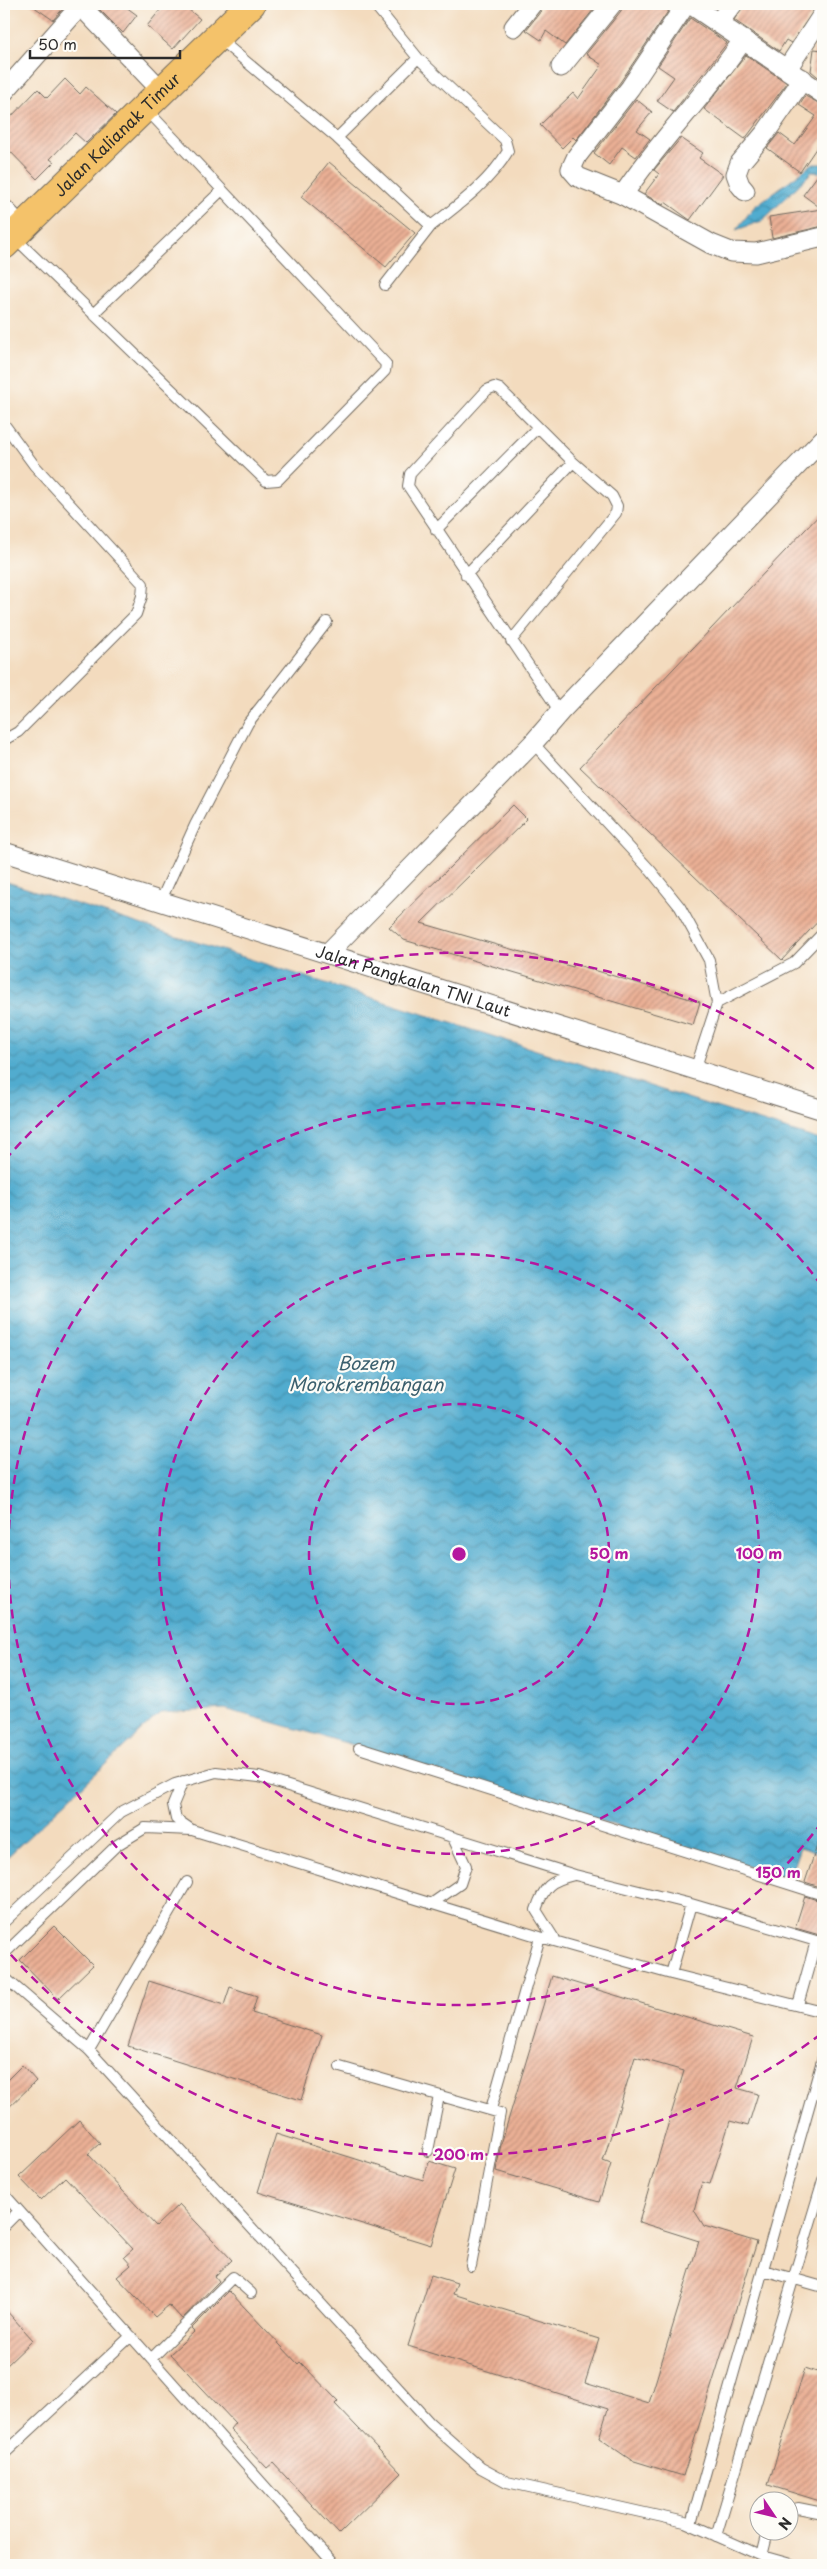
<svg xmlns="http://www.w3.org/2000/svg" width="827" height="2569" font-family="'Playpen Sans',sans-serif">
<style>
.water{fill:url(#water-waves);stroke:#3e6c7d}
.building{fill:url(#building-hatch)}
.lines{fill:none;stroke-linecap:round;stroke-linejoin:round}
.service-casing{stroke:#71695e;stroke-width:12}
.minor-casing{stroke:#71695e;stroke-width:21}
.trunk-casing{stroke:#71695e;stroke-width:30}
.service{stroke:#fff;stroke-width:10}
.minor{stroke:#fff;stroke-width:19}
.trunk{stroke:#f4c26a;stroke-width:28}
.ring{fill:none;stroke:#b5179e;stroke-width:2.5;stroke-dasharray:9 6}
.labels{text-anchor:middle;stroke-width:4.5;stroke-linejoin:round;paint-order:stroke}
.street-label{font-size:16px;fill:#2b2b2b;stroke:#fdfcf7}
.water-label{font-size:18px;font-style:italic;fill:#3a5f6d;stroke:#fdfcf7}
.centre{fill:#b5179e;stroke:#fdfcf7;stroke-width:2.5}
.ring-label{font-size:15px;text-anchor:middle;font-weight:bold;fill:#b5179e;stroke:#fdfcf7;stroke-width:4.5;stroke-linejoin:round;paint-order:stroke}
</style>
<defs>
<pattern id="water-waves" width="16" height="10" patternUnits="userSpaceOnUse" patternTransform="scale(1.25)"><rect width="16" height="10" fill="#51accf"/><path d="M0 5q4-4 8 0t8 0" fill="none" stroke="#438ca8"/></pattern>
<pattern id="building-hatch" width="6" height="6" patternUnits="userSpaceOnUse" patternTransform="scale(1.25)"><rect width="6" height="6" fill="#ebb095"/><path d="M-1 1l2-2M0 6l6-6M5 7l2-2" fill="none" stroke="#bf8f7a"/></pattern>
</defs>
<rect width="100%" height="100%" fill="#fdfcf7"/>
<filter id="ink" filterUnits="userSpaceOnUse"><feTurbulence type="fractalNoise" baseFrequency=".02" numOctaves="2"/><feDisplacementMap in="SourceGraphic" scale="10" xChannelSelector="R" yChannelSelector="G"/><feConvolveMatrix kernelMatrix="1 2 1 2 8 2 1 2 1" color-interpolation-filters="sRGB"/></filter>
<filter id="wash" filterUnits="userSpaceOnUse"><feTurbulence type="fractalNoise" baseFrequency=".0096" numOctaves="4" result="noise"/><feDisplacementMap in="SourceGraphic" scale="20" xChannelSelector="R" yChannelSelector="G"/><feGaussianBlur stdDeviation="1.12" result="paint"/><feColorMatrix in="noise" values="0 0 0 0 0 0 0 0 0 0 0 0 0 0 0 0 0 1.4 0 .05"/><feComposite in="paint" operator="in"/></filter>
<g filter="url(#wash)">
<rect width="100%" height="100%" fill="#f3dbbe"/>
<path class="water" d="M812,164H823V173L812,172L762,221L736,230L754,207Z
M4,881L823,1141V1855L800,1847L789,1879L350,1744L225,1709L160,1713L4,1860Z"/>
<g id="blocks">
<path class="building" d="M30,4H67L53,20Z
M94,4H122L137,15L123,33Z
M165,4H182L200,19L173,49L147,26Z
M543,4H598L565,45L546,31L541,40L526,30L541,11Z
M623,4H673L621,81L576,140L573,137L562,148L540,125L573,93L578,99L602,65L586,54L621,11Z
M744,4H819L791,43L786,40L779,51L734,20Z
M690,18L727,43L673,112L657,101L674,77L658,66Z
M814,49L823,50V81L811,71Z
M746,55L787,83L745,139L704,109Z
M65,79L80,94L86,87L116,114L86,143L75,133L50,159L54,162L37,179L4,145V124L38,89L47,98Z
M805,96L823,105V138L800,172L767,148L779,133L795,145L816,116L799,105Z
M636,99L652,112L637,130L650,139L636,157L622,147L609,165L594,153Z
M681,138L703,153L699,158L723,175L690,220L665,202L663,205L644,194L659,174L654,170Z
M329,162L415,233L386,267L301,197Z
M823,168V226L772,238L769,217L822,209L803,195Z
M823,511V916L782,960L580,767Z
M513,805L527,819L421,923L573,967L574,964L700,1002L693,1025L404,940L389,927Z
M820,1837L823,1838V1888L805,1882Z
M805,1896L823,1902V1936L795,1928Z
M54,1926L93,1965L58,1999L20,1960Z
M552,1976L753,2037L737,2088L758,2094L748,2126L730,2121L710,2184L702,2182L694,2210L704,2226L757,2242L683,2476L631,2460L599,2438L608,2409L408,2346L431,2275L457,2283L453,2294L599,2339L585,2383L649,2403L699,2241L639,2222L684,2071L635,2057L603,2161L611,2164L599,2202L496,2171L501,2144Z
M149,1981L224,2005L230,1987L257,1996L252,2013L322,2035L301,2100L128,2046Z
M22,2065L36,2081L4,2112V2083Z
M79,2120L100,2143L88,2154L156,2226L179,2204L232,2260L215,2276L219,2281L182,2319L169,2305L155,2317L117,2277L131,2265L124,2257L133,2249L65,2177L41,2200L19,2177Z
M276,2134L423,2180L429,2161L455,2169L431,2245L258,2192Z
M229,2291L298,2364L300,2362L338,2401L335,2404L401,2473L339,2534L273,2463L267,2468L230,2429L235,2423L170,2354L194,2332L191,2329Z
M4,2308L33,2340L4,2368Z
M805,2368L823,2374V2502L768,2485Z"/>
</g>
</g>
<g filter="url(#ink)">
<use href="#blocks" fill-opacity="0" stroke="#71695e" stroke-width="1"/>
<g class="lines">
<defs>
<path id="service" d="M374,4L418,58L505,140L508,151C491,181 458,205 431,226
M218,38L337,138L431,226L385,285
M337,138L418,58
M14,237L266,481L278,480L385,371L386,364L146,109
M93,314L222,190
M4,424L34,465L143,584L142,596L136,614L18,732L4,740
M436,530L538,427
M466,575L573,462
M511,641L616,513L617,506L612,496L573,462L500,389L494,387L487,390L410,474L408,486L560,712
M533,743L651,871L680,907L709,960L717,1003L695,1070
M161,900L195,825L248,723L327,622
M717,1003L794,963L823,933
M359,1748L823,1895
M183,1781L173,1805L176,1819L192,1830
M431,1904L460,1884L466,1866L453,1838
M4,1922L121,1812L175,1784L216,1772L259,1777L575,1875L691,1904L823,1943
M555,1940L536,1910C544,1886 550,1881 574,1875
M4,1954L117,1845L145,1828L192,1830L540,1937L671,1974L823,2012
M671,1974L691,1904
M4,1977L89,2050L430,2423L481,2468L507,2482L685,2522L762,2556L794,2565
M798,2005L816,1941
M89,2050L187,1882
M340,2067L500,2113L471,2266
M491,2109L540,1937
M428,2151L439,2096
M4,2194L335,2565
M4,2226L19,2211
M763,2270L823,2287
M151,2359L233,2277L251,2293
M4,2454L131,2336
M790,2511L798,2508L823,2513
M691,2524L823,2057
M716,2536L823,2180
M762,2556L768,2532"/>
<g id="minor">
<path d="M686,4L630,88L577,156L571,169L578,177L623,195L711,244L731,252L756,253L823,237"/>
<path d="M690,4L823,94"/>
<path d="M81,6L161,90"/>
<path d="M718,23L733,4"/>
<path d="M514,27L532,4"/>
<path d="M561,67L612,4"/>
<path d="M787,69L823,14"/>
<path d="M4,92L82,4"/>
<path d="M745,191L740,185L736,174L740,163L766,132L803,79"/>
<path d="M623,195C659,140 706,95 743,40"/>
<path d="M4,209L21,227"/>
<path id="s1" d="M4,852L823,1110"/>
<path d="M328,953L533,743L560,712L823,439"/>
</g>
<g id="trunk">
<path id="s2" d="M4,245L251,4"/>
</g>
</defs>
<use href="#service" class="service-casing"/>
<use href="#minor" class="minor-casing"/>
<use href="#trunk" class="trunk-casing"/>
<use href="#service" class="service"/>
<use href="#minor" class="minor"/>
<use href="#trunk" class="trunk"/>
</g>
</g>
<g class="ring">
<circle cx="459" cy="1554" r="150"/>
<circle cx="459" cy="1554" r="300"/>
<path d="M822 1822A451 451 0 1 1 822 1286"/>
<path d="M821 2034A601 601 0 0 1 5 1948M5 1160A601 601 0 0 1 821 1074"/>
</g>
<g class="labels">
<g class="street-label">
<text dy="6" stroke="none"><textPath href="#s2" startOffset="158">Jalan Kalianak Timur</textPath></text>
<text dy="6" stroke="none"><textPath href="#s1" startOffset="429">Jalan Pangkalan TNI Laut</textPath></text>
</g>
<g class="water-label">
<text x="366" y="1370">Bozem<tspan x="366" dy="21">Morokrembangan</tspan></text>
</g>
</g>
<circle cx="459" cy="1554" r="8" class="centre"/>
<g class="ring-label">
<text x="609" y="1559">50 m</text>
<text x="759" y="1559">100 m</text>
<text x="778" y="1878">150 m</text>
<text x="459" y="2160">200 m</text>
</g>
<rect width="827" height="2569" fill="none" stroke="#fdfcf7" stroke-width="20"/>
<g transform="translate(774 2516) rotate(125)"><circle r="24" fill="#fdfcf7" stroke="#a9a8a5"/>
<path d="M0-4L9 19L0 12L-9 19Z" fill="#b5179e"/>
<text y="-8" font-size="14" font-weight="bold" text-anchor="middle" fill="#2b2b2b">N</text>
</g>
<path d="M30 50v8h150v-8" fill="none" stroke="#2b2b2b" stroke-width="2.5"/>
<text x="38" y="50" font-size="15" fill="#2b2b2b" stroke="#fdfcf7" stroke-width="4" paint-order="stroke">50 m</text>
</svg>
